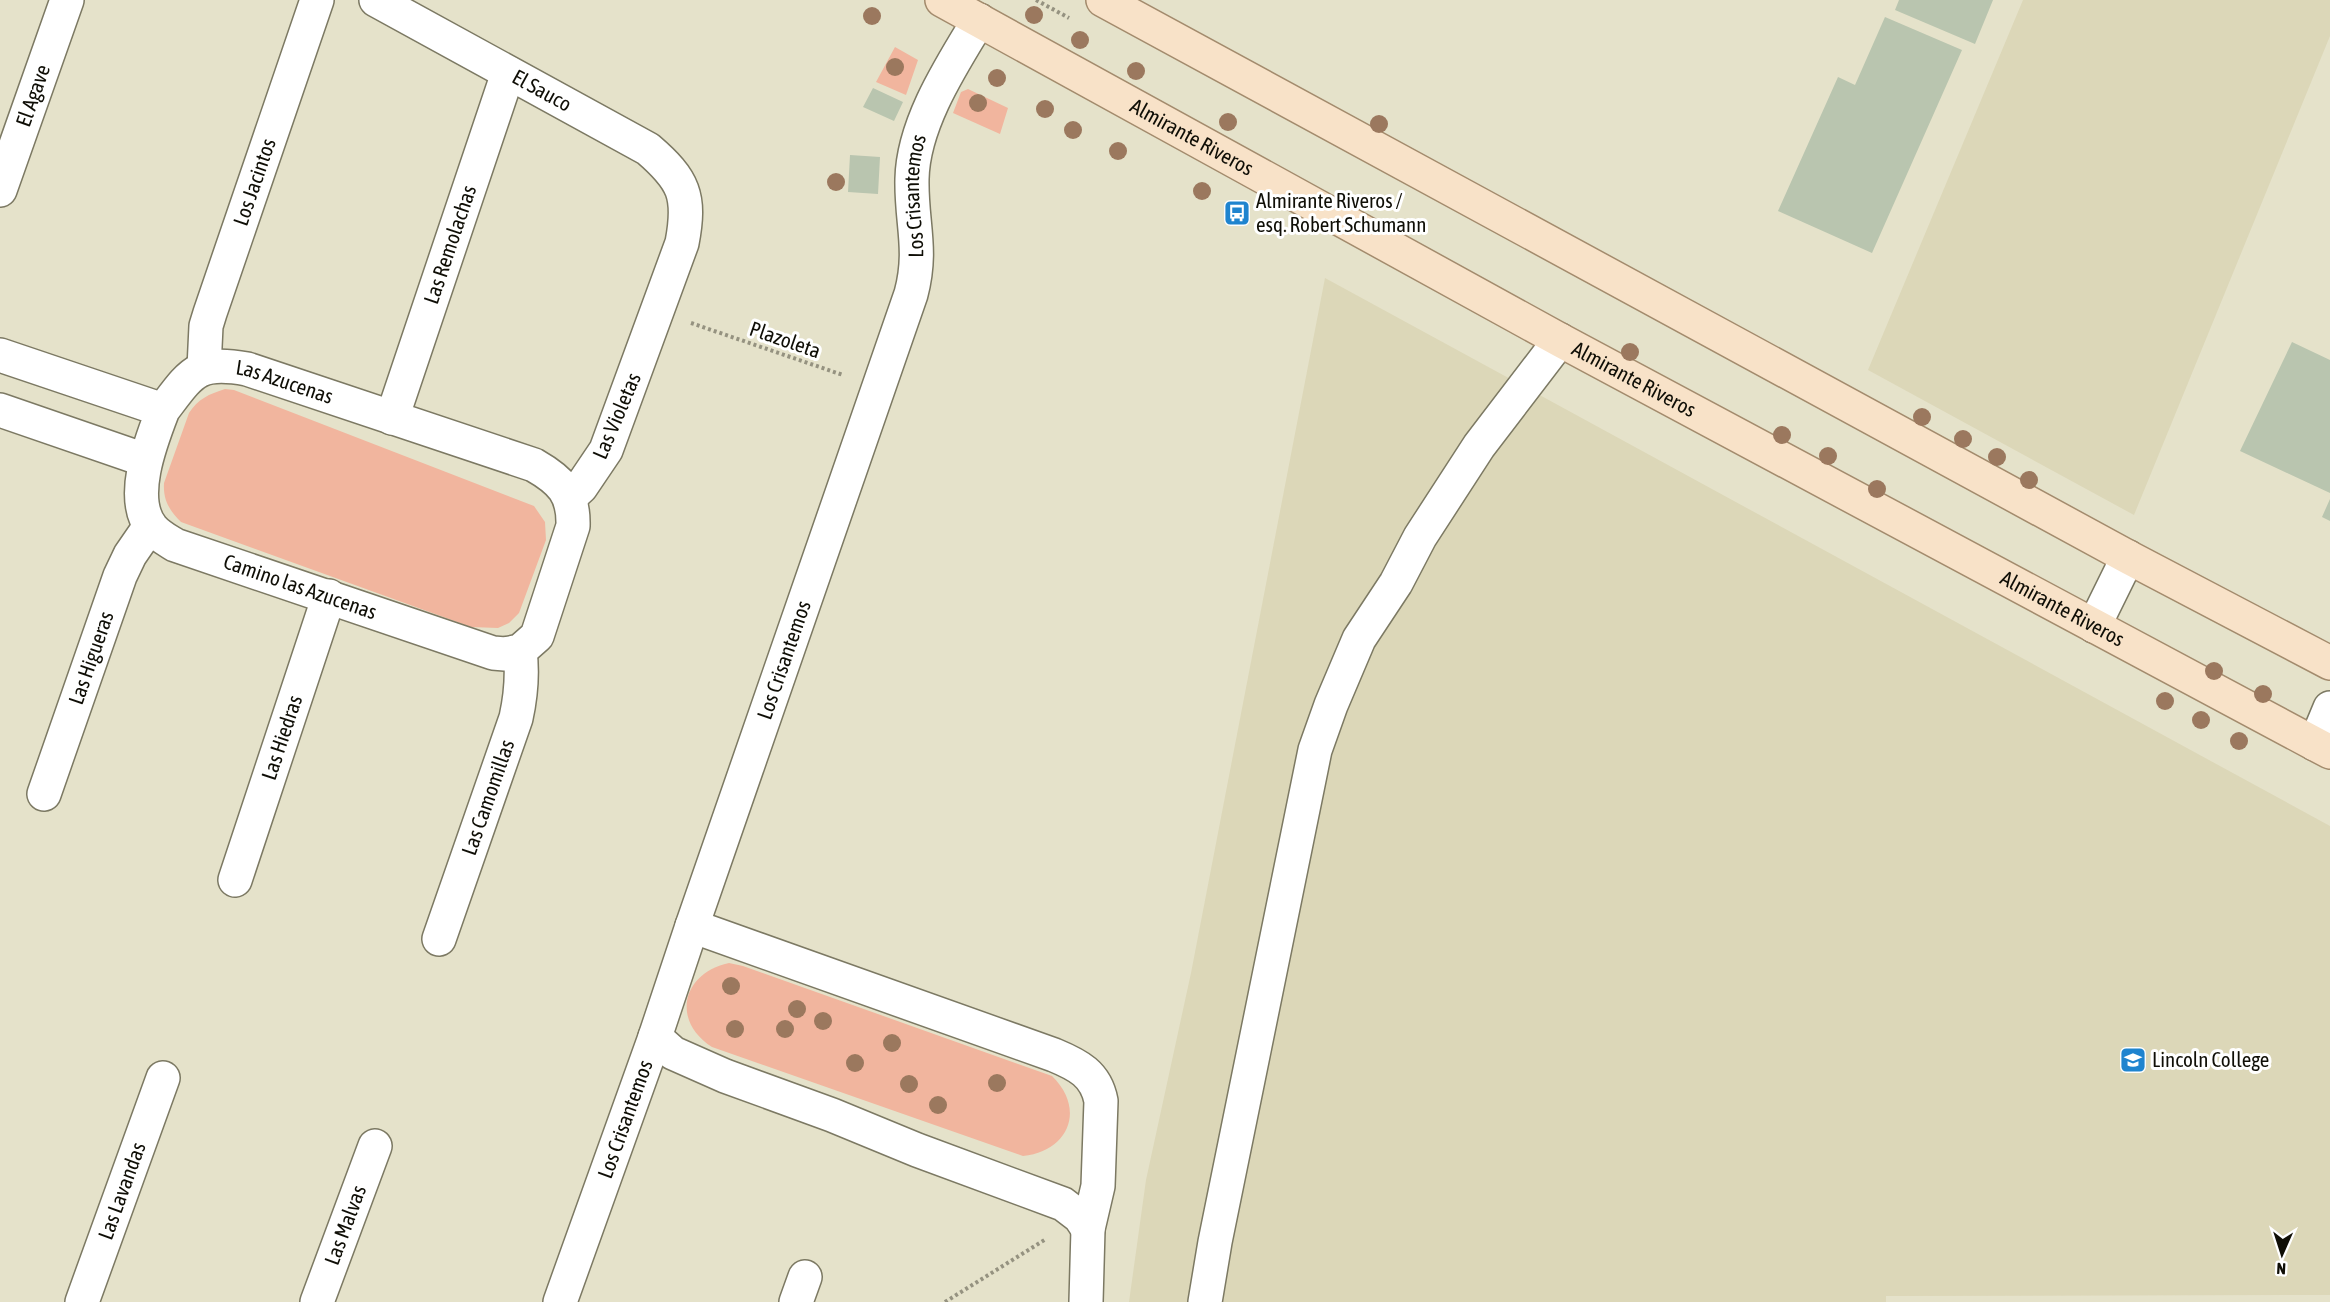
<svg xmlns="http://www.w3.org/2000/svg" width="2330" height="1302" font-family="'Asap Condensed',sans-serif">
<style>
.built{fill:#dcd7b8}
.green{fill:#f1b59e}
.building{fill:#b9c5af}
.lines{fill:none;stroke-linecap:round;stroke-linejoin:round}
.minor-casing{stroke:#7c7963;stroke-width:36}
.major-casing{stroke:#a38b6d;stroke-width:36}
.path{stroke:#959280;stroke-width:4;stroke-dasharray:3 3;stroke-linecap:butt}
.minor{stroke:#fff;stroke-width:33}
.major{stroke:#f8e2c8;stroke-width:33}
.tree{fill:#9b785e}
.labels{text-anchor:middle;stroke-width:6;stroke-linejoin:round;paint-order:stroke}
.street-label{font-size:21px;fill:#0f0e06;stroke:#fff}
.poi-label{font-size:21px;fill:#0f0e06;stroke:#fff;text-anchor:start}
</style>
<rect width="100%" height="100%" fill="#e5e2ca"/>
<path class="built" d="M2023,0H2330V36L2134,515L1868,370Z
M1325,278L2330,826V1295L1886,1296V1302H1129L1146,1180L1191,973Z"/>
<path class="green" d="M895,47L918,60L906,95L876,82Z
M968,89L1008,108L1000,134L953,113L961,92Z
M225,389L234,390L534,506L545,522L546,540L519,613L509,623L498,628L471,627L181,522C169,510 163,500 164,483L189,413C198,399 209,394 225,389Z
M729,963L743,966L1052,1076C1086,1109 1069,1151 1023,1156L712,1047C671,1021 682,973 729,963Z"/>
<path class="building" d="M1899,0H1993L1975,44L1895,10Z
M1885,17L1962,50L1872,253L1778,211L1838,77L1855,85Z
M873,88L903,102L894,121L863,107Z
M850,155L880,157L878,194L848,192Z
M2292,342L2330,360V493L2240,451Z
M2330,499V521L2322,517Z"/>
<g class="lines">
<defs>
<g id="minor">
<path id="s1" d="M376,0L648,149C684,180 691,196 682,243L606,450L581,487L570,497"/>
<path id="s2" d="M0,190L67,0"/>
<path id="s3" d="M0,355L163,410C192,372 197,360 247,369L534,465C562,481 574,494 573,526L537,636L520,651L505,654L493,653L175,545C167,540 159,536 152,528C128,499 151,441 163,410"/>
<path id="s4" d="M204,368L206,326L210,313L317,0"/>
<path d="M0,410L145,460"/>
<path id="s5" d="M392,418L508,73"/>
<path d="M2094,626L2128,557"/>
<path d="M2315,744L2330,708"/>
<path id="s6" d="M44,794L120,576L130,555L150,526"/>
<path id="s7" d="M235,880L329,596"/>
<path d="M692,926L1054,1055C1078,1065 1096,1074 1101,1101L1098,1186L1088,1229L1086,1302"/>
<path id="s8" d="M439,939L516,718C521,695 523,675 520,651"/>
<path d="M655,1037L673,1053L725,1076L832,1115L917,1150L1063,1204L1080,1217L1088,1229"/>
<path id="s9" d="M82,1302L163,1078"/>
<path id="s10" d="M317,1302L375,1146"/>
<path id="s11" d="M560,1302L655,1037L692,926L911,294C923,249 911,223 912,179C913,124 951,66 979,20"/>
<path d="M796,1302L805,1277"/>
<path d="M1205,1302L1215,1242L1315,750L1331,705L1359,639L1396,583L1420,537L1479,446L1560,340"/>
</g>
<g id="major">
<path id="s12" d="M942,0L1560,340L2330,752"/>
<path d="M1103,0L2128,557L2330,663"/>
</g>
</defs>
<use href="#minor" class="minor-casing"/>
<use href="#major" class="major-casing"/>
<path class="path" d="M1036,0L1069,18
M691,323L843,375
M945,1302L1046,1239"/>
<use href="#minor" class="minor"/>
<use href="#major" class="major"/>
</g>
<g class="tree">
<circle cx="1034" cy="15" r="9"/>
<circle cx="872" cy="16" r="9"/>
<circle cx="1080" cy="40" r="9"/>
<circle cx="895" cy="67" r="9"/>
<circle cx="1136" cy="71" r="9"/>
<circle cx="997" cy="78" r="9"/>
<circle cx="978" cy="103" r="9"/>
<circle cx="1045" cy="109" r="9"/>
<circle cx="1228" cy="122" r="9"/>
<circle cx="1379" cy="124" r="9"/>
<circle cx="1073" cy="130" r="9"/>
<circle cx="1118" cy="151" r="9"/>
<circle cx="836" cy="182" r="9"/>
<circle cx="1202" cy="191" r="9"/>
<circle cx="1630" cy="352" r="9"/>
<circle cx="1922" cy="417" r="9"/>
<circle cx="1782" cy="435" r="9"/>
<circle cx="1963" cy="439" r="9"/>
<circle cx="1828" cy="456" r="9"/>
<circle cx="1997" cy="457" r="9"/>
<circle cx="2029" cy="480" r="9"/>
<circle cx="1877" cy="489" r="9"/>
<circle cx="2214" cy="671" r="9"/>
<circle cx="2263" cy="694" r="9"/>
<circle cx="2165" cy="701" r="9"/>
<circle cx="2201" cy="720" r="9"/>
<circle cx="2239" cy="741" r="9"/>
<circle cx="731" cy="986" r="9"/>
<circle cx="797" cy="1009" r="9"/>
<circle cx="823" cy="1021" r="9"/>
<circle cx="735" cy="1029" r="9"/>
<circle cx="785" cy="1029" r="9"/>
<circle cx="892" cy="1043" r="9"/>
<circle cx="855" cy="1063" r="9"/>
<circle cx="997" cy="1083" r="9"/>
<circle cx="909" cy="1084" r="9"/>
<circle cx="938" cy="1105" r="9"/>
</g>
<defs>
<symbol id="bus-square" viewBox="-11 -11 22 22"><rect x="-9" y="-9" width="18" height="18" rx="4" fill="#1f84cf" stroke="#fff"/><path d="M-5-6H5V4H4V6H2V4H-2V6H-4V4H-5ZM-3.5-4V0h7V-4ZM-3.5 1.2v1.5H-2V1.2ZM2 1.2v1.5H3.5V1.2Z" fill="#fff"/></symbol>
<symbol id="school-square" viewBox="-11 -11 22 22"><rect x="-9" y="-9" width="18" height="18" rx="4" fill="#1f84cf" stroke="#fff"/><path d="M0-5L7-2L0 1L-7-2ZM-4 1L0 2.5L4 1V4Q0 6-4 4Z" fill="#fff"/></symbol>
</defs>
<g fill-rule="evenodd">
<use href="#bus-square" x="1222" y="198" width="30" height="30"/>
<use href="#school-square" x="2118" y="1045" width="30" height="30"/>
</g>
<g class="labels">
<g class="street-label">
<text dy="7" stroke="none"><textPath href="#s1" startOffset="189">El Sauco</textPath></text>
<text dy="7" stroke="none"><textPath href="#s2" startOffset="100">El Agave</textPath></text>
<text dy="7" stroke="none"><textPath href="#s12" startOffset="285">Almirante Riveros</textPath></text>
<text dy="7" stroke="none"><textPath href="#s4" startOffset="194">Los Jacintos</textPath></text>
<text dy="7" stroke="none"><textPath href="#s11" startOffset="1166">Los Crisantemos</textPath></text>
<text dy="7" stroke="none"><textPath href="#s5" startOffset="183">Las Remolachas</textPath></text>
<text transform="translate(785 340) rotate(19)" y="7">Plazoleta</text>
<text dy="7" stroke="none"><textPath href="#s12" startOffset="789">Almirante Riveros</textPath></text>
<text dy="7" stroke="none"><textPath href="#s3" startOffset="314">Las Azucenas</textPath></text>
<text transform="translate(617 416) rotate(-67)" y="7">Las Violetas</text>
<text transform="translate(300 587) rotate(19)" y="7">Camino las Azucenas</text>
<text dy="7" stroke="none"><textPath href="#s12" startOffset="1275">Almirante Riveros</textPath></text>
<text dy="7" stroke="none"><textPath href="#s6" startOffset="144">Las Higueras</textPath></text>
<text dy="7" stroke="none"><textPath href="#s11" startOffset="680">Los Crisantemos</textPath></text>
<text dy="7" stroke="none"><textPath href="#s7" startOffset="150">Las Hiedras</textPath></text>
<text dy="7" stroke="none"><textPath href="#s8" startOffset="150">Las Camomillas</textPath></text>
<text dy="7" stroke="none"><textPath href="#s11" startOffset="194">Los Crisantemos</textPath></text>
<text dy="7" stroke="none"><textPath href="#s9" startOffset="118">Las Lavandas</textPath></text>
<text dy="7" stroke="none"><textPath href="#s10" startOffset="82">Las Malvas</textPath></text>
</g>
<g class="poi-label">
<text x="1256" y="208">Almirante Riveros /<tspan x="1256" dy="24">esq. Robert Schumann</tspan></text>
<text x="2152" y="1067">Lincoln College</text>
</g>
</g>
<g transform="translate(2282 1254) rotate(183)" stroke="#ffffff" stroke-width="4.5" paint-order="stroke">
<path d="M0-4.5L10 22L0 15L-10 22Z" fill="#0f0e06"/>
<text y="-9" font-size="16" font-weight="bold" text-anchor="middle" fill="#0f0e06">N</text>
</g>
</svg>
